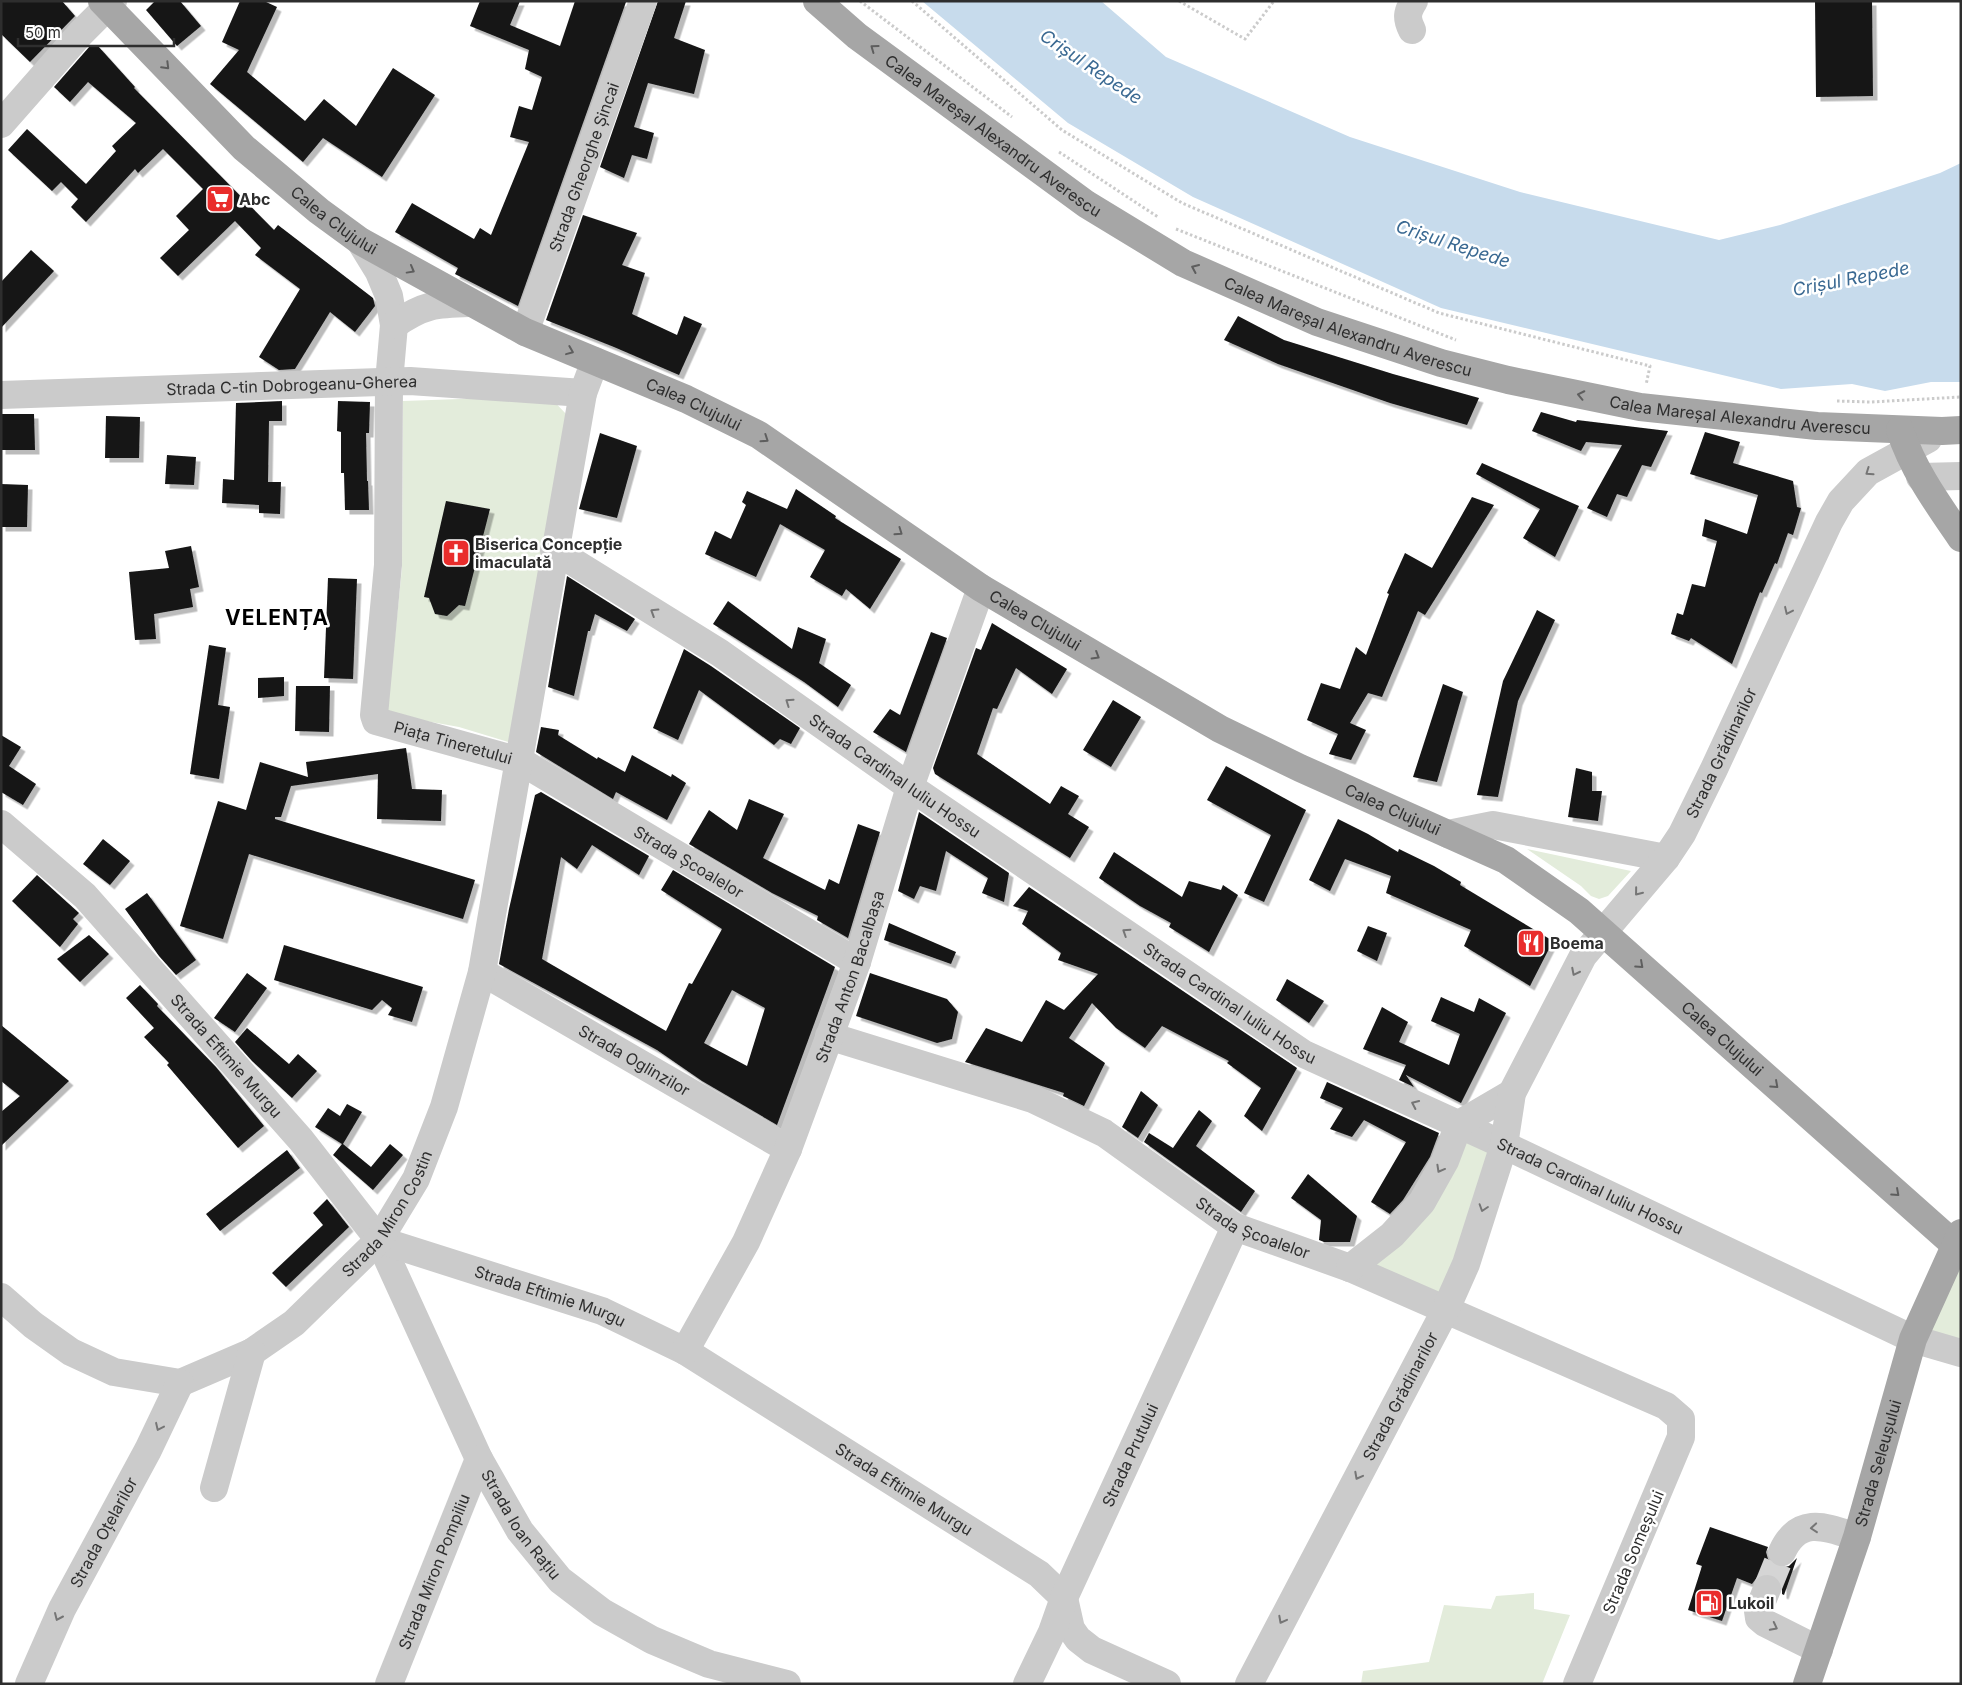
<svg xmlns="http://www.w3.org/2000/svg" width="1962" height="1685" font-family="Inter,sans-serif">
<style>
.green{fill:#e3ecdb}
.water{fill:#c7dbec}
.building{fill:#151515;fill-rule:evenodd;filter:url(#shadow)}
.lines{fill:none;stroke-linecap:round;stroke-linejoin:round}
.minor-tunnel{stroke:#d5d5d5;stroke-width:28;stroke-dasharray:28 14;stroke-linecap:butt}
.path{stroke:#cbcbcb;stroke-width:3;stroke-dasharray:2.5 2.5;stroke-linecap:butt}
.minor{stroke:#cbcbcb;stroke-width:28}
.major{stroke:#a6a6a6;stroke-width:28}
.oneway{stroke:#5e5e5e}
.oneway2{stroke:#757575}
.labels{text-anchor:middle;stroke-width:5;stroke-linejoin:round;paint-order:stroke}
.street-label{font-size:16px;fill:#2e2e2e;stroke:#fff}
.poi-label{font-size:16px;font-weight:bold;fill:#2e2e2e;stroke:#fff;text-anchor:start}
.water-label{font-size:18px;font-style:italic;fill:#3a6992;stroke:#fff}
.district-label{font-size:21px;font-weight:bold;letter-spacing:1px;fill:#000;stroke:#fff}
</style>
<defs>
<filter id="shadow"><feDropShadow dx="4.5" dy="4.5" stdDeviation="0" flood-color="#0004"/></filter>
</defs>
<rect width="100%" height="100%" fill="#fff"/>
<path class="green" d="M549,396L566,414L512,743L459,727L387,714L402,568L403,401Z
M1527,849L1631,871L1608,896L1599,899L1591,896L1581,886Z
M1454,1138L1504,1145L1446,1309L1350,1268L1392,1235Z
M1961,1250V1353L1913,1339Z
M1534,1593V1609L1570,1615L1542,1684H1361L1363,1671L1429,1662L1444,1605L1491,1609L1496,1596Z"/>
<path class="water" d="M922,1H1101L1166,57L1350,137L1520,192L1719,240L1780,225L1940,173L1961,163V382H1931L1885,391L1852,384L1781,389L1441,308L1193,197L1068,123Z"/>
<path class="building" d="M1,1H62L75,16L30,62L1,34Z
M155,1H180L201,26L177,46L146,10Z
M240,1H264L277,7L247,72L305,121L324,99L356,126L393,68L435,95L382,177L323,138L303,162L210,84L239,50L222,42Z
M480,1H520L510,25L560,46L575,1L626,2L518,306L455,274L458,268L395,232L412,203L474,239L480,228L491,235L529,142L510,137L519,106L532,110L542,77L525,69L529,50L470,26Z
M658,1H686L674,38L705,50L694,94L648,83L634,127L654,133L647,159L632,155L624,178L600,167Z
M1815,1H1872L1873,96L1816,97Z
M90,46H98L135,87L134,88L274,230L278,225L373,298L375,306L355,332L330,312L295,369L279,370L259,357L300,289L255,255L261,248L235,221L178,276L160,258L189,230L176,216L203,189L163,149L138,173L135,169L86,222L71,207L78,199L61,182L52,191L8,150L27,129L86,184L116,151L112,146L136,123L88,82L70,102L54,87Z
M583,215L637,233L622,265L645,273L632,314L677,335L684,316L702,324L679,375L614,347L546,320Z
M31,250L54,271L1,328V282Z
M1238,316L1284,340L1393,374L1479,398L1467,425L1390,403L1278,364L1224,340Z
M282,401V421H269L268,482H281L280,514L259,513V505L222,503L223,479L234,480L236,403Z
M338,401L370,402L369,433H366L367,481H368L369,510H345L344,473H341V432L337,431Z
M1541,412L1576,422L1577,420L1668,431L1651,467L1642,465L1627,497L1617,494L1607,517L1587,508L1622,445L1586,442L1581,451L1532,431Z
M1,414H34L35,450H1Z
M106,416L140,417L139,458H105Z
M1705,432L1740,442L1733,463L1793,481L1797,507L1801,508L1793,535L1788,533L1777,564L1775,563L1762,593L1760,592L1732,664L1691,638L1689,641L1671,634L1677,613L1683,615L1692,584L1705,587L1717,541L1702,536L1705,519L1747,534L1758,495L1690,474Z
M600,433L637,446L617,518L579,509Z
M167,455L196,457L194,485L165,484Z
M1482,463L1579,506L1555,557L1523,538L1540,509L1476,474Z
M1,484L28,485L27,527H1Z
M796,489L836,516L835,518L901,559L870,609L846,589L842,596L810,577L825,550L780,524L756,577L705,554L715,531L731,539L746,505L742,502L747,491L787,509Z
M1472,497L1494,505L1425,615L1418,611L1382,697L1368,693L1350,723L1366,730L1351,760L1329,754L1338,734L1307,720L1321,683L1340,689L1356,647L1366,655L1389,594L1387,593L1405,553L1432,568Z
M446,501L490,509L465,606L459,605L447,616L435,614L429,598L424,597Z
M191,546L199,587L190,589L193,607L154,614L156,639L135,640L129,572L169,568L165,551Z
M567,576L635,619L627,631L595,614L590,631H588L574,696L548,687Z
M328,578L357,579L353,679L324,678Z
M728,601L792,649L798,627L826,639L819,663L851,685L838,707L804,682L713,624Z
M1537,610L1555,620L1518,701L1498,797L1477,795L1503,681Z
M992,623L1067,669L1052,694L1016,668L997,709L993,708L977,754L1050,804L1061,786L1079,796L1068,814L1089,827L1070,858L935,774L933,768L976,648L981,650Z
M931,632L947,638L906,752L873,732L890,709L900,715Z
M209,645L226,648L218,705L230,707L219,779L190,774Z
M684,649L711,666L800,728L791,744L780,739L774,745L699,690L678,740L653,728Z
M284,677V696L258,698V678Z
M1443,684L1463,692L1437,782L1413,777Z
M296,686H330L329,732L295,731Z
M1113,700L1141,717L1111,767L1083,750Z
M541,727L559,730L558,735L597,759L598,757L625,772L632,755L671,777L672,774L686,783L667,820L616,792L613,799L536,752Z
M1,735L21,747L9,766L36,784L23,805L1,792Z
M406,748L412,789L442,790L441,821L377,819L378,774L291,786L281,817H275V819L475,880L463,919L249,854L223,939L180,926L218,801L246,810L260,762L308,777L306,762Z
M1226,766L1306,810L1264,902L1244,893L1271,835L1207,800Z
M1576,768L1592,772V791H1602L1598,821L1568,817Z
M541,792L649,856L639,875L592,845L577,869L561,857L542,959L666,1031L689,983L692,984L722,929L661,890L673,870L835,967L777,1125L702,1081L657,1050L499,964L509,909L535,795ZM732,990L765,1008L747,1066L704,1043Z
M749,799L784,814L763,858L825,890L829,879L839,884L858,824L880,832L848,938L817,920L818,916L772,893L689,844L709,810L737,830Z
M919,812L1009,873L1004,902L982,893L988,878L946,851L936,891L920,886L914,899L898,891Z
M1338,819L1368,834L1398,852L1399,849L1434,866L1461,882L1460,885L1553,941L1530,986L1464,946L1471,930L1386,893L1391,876L1345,859L1330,891L1309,880Z
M103,839L130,861L110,885L83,864Z
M1114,852L1182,897L1189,881L1221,890L1223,885L1238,895L1209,952L1169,927L1171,923L1140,906L1099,878Z
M37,875L79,913L73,919L78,924L60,947L12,901Z
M1029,887L1297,1068L1262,1131L1244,1116L1261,1088L1227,1063L1229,1061L1162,1026L1145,1048L1116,1028L1092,1003L1069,1038L1105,1063L1084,1106L1063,1096L1064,1093L965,1062L986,1028L1022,1042L1046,1000L1064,1010L1098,974L1058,960L1061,953L1022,924L1028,911L1013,906Z
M147,893L196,960L176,975L159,956L125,909Z
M889,923L956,952L951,964L884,940Z
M1368,926L1387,933L1377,961L1357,951Z
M89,935L109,954L80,982L57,959Z
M284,945L423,987L412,1022L388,1015L392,1008L382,1000L372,1010L274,980Z
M247,973L267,988L235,1032L214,1018Z
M870,973L947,999L958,1012L952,1039L937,1043L856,1016Z
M1287,979L1324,1001L1309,1023L1276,1000Z
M140,985L158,1004L157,1006L216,1067L264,1126L238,1148L167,1065L169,1063L144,1037L154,1028L126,998Z
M1441,997L1474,1012L1479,998L1506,1013L1461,1103L1406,1075L1414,1087L1399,1080L1406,1065L1363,1049L1382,1007L1408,1022L1399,1042L1449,1065L1460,1034L1431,1021Z
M1,1025L69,1081L1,1146V1112L20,1096L1,1081Z
M247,1028L289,1064L298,1054L317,1071L292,1098L252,1061L235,1042Z
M1327,1082L1439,1133L1430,1157L1403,1200L1390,1214L1371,1202L1406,1142L1364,1120L1352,1137L1330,1129L1343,1108L1320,1098Z
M1141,1091L1158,1105L1138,1138L1122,1127Z
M347,1104L362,1112L343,1144L371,1167L390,1144L403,1155L373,1190L333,1155L342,1144L315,1127L328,1108L340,1116Z
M1199,1110L1212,1121L1196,1146L1255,1191L1241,1212L1144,1142L1149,1133L1173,1148Z
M287,1150L300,1168L220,1231L206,1214Z
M1308,1174L1357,1216L1350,1242H1324L1319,1240L1321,1220L1291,1198Z
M327,1199L349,1227L286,1287L272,1273L323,1225L313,1213Z
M1710,1527L1768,1547L1766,1552L1768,1559L1775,1566L1781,1568L1789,1566L1797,1558L1784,1595L1782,1594V1586L1780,1580L1772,1574H1765L1758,1576L1752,1584L1737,1578L1722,1621L1688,1610L1702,1566L1696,1564Z"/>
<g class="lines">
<path class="minor-tunnel" d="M1767,1589L1782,1552"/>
<path class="path" d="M860,1L1012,117
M912,1L1062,130L1182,203L1439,313L1650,366L1646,385
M1179,1L1245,39L1274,1
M1059,152L1158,217
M1176,229L1456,340
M1837,401L1871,402L1961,397"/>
<g class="minor">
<path d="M1412,30C1406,18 1407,12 1414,1"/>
<path d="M1,124L81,33L113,1"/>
<path id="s1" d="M360,241L379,272L389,296L394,325L389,382L388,565L374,715L376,721L520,761L857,962"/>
<path d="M394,325C424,304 436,304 471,303"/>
<path id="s2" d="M525,332L643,1"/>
<path id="s3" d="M1,395L410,381L583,393"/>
<path d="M1920,477L1961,476"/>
<path id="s4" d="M554,550L720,653L910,787L1304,1054L1504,1145L1913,1339L1961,1353"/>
<path id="s5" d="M1,824L85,896L301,1140L379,1240L479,1459L520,1531L560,1580L602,1612L652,1640L709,1664L787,1684"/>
<path d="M1448,834L1493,825L1666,858"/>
<path id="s6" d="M482,972L788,1149"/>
<path id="s7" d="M829,1036L1033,1099L1104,1133L1235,1227L1350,1268L1666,1406L1681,1419V1437L1577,1684"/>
<path id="s8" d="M379,1240L602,1311L685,1351L1039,1574L1064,1598L1071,1629L1078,1639L1092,1650L1167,1684"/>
<path d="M1350,1268L1392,1235L1422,1202L1445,1161L1459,1124L1512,1093"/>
<path id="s9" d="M1,1297L33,1325L71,1352L114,1372L180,1383L252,1352L294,1323L379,1240L416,1179L444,1107L482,972L583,393L595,361"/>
<path id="s10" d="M685,1351L746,1242L788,1149L857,962L910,787L981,588"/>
<path d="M214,1488L252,1352"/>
<path d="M1782,1552C1799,1515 1826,1527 1857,1537"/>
<path d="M1767,1589L1758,1611L1759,1618L1765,1623L1819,1650"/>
<path id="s11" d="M29,1684L62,1609L148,1450L180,1383"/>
<path id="s12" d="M389,1684L479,1459"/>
<path id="s13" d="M1027,1684L1052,1632L1064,1598L1235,1227"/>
<path id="s14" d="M1249,1684L1446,1309L1466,1264L1504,1145L1512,1093L1583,956L1666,858L1682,834L1714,769L1829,522L1841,501L1868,472L1928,439"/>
</g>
<g class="major">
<path id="s15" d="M102,1L244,148L319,211L360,241L525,332L686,399L759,435L981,588L1220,729L1300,768L1506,860L1579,911L1955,1245"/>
<path id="s16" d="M817,1L857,36L1086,204L1183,263L1317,322L1441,363L1508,380L1640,407L1817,426L1942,431L1961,430"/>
<path d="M1900,430C1913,470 1937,503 1961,538"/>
<path id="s17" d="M1807,1684L1857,1537L1913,1339L1961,1233"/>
</g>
</g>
<defs><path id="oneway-chevron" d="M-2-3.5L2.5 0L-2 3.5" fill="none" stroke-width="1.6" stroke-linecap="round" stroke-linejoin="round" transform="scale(1.25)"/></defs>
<g class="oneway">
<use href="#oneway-chevron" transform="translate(874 48) rotate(-144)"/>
<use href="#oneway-chevron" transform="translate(166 66) rotate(45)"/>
<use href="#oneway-chevron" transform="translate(1195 268) rotate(-156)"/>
<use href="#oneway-chevron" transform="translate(411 270) rotate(29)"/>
<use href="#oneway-chevron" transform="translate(570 351) rotate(22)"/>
<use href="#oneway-chevron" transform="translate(1581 395) rotate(-168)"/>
<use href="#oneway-chevron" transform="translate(765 439) rotate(34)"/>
<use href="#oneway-chevron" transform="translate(899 532) rotate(35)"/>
<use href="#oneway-chevron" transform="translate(1096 656) rotate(31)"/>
<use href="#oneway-chevron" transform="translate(1640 965) rotate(42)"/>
<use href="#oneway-chevron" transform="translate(1775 1085) rotate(42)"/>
<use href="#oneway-chevron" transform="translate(1896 1193) rotate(42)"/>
</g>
<g class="oneway2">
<use href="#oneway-chevron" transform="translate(1869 472) rotate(145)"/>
<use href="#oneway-chevron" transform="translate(1788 611) rotate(115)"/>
<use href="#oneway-chevron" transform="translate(654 612) rotate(-148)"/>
<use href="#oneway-chevron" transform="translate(789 702) rotate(-145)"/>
<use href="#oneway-chevron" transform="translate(1638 892) rotate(129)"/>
<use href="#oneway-chevron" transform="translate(1126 932) rotate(-147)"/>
<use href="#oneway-chevron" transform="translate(1575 972) rotate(117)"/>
<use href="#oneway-chevron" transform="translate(1415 1104) rotate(-155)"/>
<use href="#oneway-chevron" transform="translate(1440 1169) rotate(119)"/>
<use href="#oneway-chevron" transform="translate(1483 1208) rotate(108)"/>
<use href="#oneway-chevron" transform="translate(159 1427) rotate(115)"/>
<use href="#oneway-chevron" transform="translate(1358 1476) rotate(118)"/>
<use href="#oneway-chevron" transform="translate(1814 1528) rotate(175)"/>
<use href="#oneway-chevron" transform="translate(58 1617) rotate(114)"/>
<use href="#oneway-chevron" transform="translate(1282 1620) rotate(118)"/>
<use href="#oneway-chevron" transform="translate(1774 1627) rotate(27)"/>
</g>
<defs>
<symbol id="supermarket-square" viewBox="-11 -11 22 22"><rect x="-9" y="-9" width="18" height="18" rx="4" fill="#e92d2c" stroke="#fff"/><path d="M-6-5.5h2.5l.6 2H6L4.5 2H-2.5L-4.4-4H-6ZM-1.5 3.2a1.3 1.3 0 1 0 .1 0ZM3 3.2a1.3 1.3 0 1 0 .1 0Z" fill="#fff"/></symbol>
<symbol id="church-square" viewBox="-11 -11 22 22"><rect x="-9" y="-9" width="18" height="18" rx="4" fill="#e92d2c" stroke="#fff"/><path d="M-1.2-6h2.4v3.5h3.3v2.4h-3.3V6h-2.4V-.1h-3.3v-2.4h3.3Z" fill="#fff"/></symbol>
<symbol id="restaurant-square" viewBox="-11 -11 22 22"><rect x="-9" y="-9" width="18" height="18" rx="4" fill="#e92d2c" stroke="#fff"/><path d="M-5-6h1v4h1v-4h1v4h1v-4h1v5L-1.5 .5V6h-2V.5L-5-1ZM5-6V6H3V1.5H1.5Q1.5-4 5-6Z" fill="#fff"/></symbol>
<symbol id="fuel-square" viewBox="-11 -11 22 22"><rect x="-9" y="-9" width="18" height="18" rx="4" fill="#e92d2c" stroke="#fff"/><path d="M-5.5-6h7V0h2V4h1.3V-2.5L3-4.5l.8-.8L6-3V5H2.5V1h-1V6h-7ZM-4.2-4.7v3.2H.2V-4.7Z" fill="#fff"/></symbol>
</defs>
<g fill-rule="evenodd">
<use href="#supermarket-square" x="204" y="183" width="32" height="32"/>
<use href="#church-square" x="440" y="537" width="32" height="32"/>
<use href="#restaurant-square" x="1515" y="927" width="32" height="32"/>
<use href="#fuel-square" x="1693" y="1587" width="32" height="32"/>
</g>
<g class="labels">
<g class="street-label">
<text dy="6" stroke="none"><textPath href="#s16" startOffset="222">Calea Mareșal Alexandru Averescu</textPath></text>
<text dy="6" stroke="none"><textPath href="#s2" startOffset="175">Strada Gheorghe Șincai</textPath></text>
<text dy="6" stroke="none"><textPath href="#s15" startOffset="320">Calea Clujului</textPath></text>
<text dy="6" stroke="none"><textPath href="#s16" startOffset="628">Calea Mareșal Alexandru Averescu</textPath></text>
<text dy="6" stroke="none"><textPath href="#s3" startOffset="291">Strada C-tin Dobrogeanu-Gherea</textPath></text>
<text dy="6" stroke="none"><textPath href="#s15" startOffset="725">Calea Clujului</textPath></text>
<text dy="6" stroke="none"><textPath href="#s16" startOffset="1032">Calea Mareșal Alexandru Averescu</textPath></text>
<text dy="6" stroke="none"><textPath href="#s15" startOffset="1130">Calea Clujului</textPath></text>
<text dy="6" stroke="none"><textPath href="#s1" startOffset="569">Piața Tineretului</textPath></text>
<text dy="6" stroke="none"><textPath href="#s14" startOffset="1052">Strada Grădinarilor</textPath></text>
<text dy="6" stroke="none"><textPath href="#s4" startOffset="409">Strada Cardinal Iuliu Hossu</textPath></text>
<text dy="6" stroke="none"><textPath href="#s15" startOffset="1535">Calea Clujului</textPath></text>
<text dy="6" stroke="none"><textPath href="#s1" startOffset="835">Strada Școalelor</textPath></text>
<text dy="6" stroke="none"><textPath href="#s10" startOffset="410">Strada Anton Bacalbașa</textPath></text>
<text dy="6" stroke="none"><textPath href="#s4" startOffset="814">Strada Cardinal Iuliu Hossu</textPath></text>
<text dy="6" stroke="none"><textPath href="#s15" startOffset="1940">Calea Clujului</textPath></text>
<text dy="6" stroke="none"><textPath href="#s5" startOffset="324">Strada Eftimie Murgu</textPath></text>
<text dy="6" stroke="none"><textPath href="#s6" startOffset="176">Strada Oglinzilor</textPath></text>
<text dy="6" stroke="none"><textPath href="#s4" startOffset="1219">Strada Cardinal Iuliu Hossu</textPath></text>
<text dy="6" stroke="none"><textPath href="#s9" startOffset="478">Strada Miron Costin</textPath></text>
<text dy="6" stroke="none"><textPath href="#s7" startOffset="470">Strada Școalelor</textPath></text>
<text dy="6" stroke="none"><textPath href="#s8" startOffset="180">Strada Eftimie Murgu</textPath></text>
<text dy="6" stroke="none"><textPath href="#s14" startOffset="325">Strada Grădinarilor</textPath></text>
<text dy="6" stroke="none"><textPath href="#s13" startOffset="251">Strada Prutului</textPath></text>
<text dy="6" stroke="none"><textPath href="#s17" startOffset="232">Strada Seleușului</textPath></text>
<text dy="6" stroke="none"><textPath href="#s8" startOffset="585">Strada Eftimie Murgu</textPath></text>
<text dy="6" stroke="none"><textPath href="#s5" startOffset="882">Strada Ioan Rațiu</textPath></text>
<text dy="6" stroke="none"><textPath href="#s11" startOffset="169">Strada Oțelarilor</textPath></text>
<text transform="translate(1633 1552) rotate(-67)" y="6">Strada Someșului</text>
<text dy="6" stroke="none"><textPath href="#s12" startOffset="121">Strada Miron Pompiliu</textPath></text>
</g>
<g class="poi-label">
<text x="239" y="205">Abc</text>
<text x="475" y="550">Biserica Concepție<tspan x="475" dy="18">imaculată</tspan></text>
<text x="1550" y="949">Boema</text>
<text x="1728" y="1609">Lukoil</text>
</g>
<g class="water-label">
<text transform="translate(1091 67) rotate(34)" y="6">Crișul Repede</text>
<text transform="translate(1453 244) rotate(18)" y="6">Crișul Repede</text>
<text transform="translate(1851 279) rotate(-11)" y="6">Crișul Repede</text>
</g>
<g class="district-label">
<text x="277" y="625">VELENȚA</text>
</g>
</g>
<rect width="1962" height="1685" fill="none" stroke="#2e2e2e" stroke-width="5"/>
<path d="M18 38v8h156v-8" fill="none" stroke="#2e2e2e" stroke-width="2.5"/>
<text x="25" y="38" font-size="15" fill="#2e2e2e" stroke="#ffffff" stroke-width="4" paint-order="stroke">50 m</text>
</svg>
